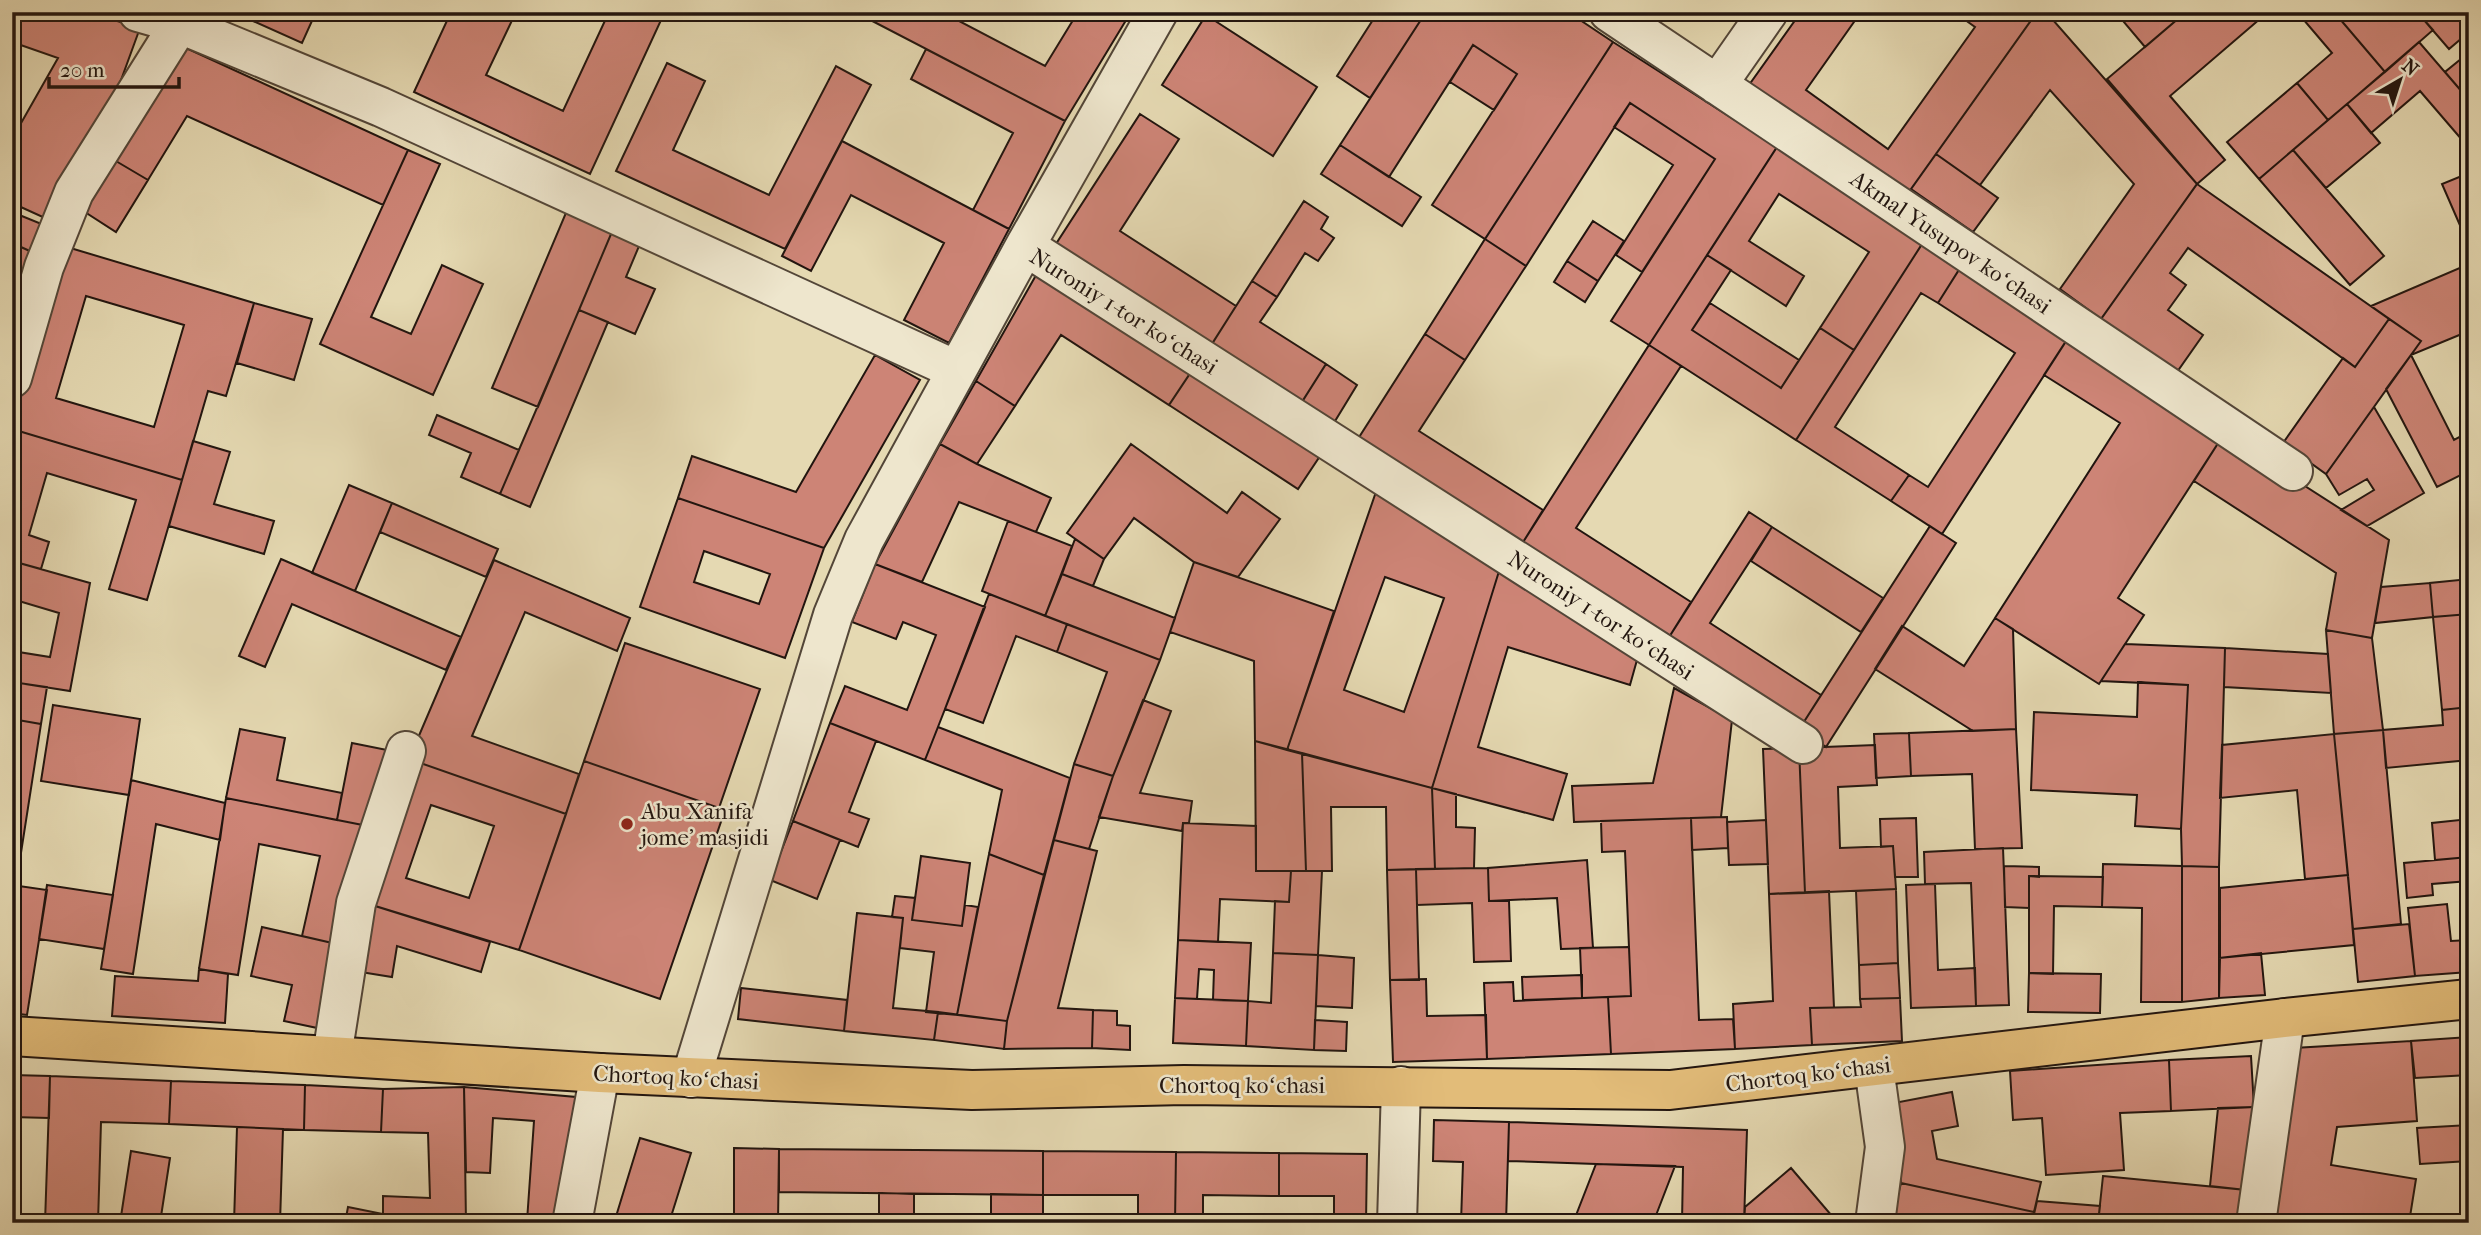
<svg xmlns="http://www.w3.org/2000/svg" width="2481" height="1235" font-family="'IM FELL French Canon',serif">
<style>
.building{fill:#cd8476;stroke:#22150f;stroke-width:2;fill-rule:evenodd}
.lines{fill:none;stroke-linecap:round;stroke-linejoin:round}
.minor-casing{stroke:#534638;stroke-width:42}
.major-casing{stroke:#22150f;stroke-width:42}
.minor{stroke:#eee6cd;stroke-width:38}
.major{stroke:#e2bc79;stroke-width:38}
.poi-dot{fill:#8f2418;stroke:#eee6cd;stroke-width:2.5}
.labels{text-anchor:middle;stroke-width:5;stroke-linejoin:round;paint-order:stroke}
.street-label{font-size:23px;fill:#22150f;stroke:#eee6cd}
.poi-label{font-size:23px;fill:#22150f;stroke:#eee6cd;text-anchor:start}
</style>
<rect width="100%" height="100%" fill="#e5d9b2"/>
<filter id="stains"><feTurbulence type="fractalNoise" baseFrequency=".00286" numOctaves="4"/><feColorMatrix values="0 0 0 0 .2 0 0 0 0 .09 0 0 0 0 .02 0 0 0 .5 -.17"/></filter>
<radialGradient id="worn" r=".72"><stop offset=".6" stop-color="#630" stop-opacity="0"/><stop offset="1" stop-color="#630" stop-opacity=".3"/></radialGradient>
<path class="building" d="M12,12H88L140,28L117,91L47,219L12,203V139L58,58L12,42Z
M233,12H316L302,43Z
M451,12H516L486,75L563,111L609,12H649L662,18L590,174L414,92Z
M855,12H942L1045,66L1078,12H1131L1065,121Z
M1378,12H1426L1370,98L1337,76Z
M1426,12H1568L1613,42L1485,239L1432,205L1517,74L1473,45L1389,177L1340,145Z
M1801,12H1861L1806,90L1888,149L1975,27L1954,12H2037L1906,196L1749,85Z
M2037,12H2046L2197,184L2101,319L2060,289L2134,184L2050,90L1980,185L1936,154Z
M2134,12H2186L2145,47L2123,21Z
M2186,12H2268L2170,96L2225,160L2197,184L2107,79Z
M2297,12H2334L2385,72L2328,120L2297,83L2332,53Z
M2334,12H2417L2433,30L2385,72Z
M2417,12H2469V32L2449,49Z
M1206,15L1317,87L1273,156L1162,85Z
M173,42L408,150L383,205L187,116L148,180L104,154Z
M1613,42L1777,147L1649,345L1611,321L1715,159L1630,103L1526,266L1485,239Z
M2419,42L2469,100V148L2420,91L2371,133L2347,104Z
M1473,45L1517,74L1494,110L1450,82Z
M926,49L1065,121L1009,229L973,210L1013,133L911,79Z
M2467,54L2469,56V100L2445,72Z
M667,63L705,81L673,150L769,195L836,66L871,85L785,249L616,171Z
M2297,83L2328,120L2259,179L2227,142Z
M1630,103L1715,159L1642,272L1616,255L1673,165L1614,127Z
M2347,104L2380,143L2326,188L2293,150Z
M1140,114L1179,139L1120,231L1236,306L1210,347L1054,247Z
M842,141L1009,229L949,343L904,320L944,243L851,195L811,271L782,256Z
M1340,145L1421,197L1402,226L1321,174Z
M1777,147L1924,241L1854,350L1820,328L1869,252L1779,194L1749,241L1804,276L1786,306L1707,255Z
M408,150L440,164L371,317L411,334L442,265L483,284L433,395L320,344Z
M2293,150L2384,256L2350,285L2259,179Z
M104,154L148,180L116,232L74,205Z
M1936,154L1998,198L1973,232L1911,189Z
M2469,173V246L2442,184Z
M2197,184L2389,319L2355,367L2188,248L2170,273L2186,285L2168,310L2203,335L2177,372L2101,319Z
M1304,201L1328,217L1321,229L1334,238L1318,261L1305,253L1277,297L1252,281Z
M568,208L614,227L538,407L492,388Z
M12,212L44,225L32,252L12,243Z
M1593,221L1624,241L1598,281L1567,261Z
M614,227L642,239L626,277L655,289L635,334L579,310Z
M1485,239L1526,266L1465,360L1425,334Z
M1924,241L1962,265L1938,303L1921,293L1835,427L1909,475L1891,501L1796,440Z
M12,243L32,252L12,323Z
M57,244L254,303L226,396L208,391L182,480L12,429V398ZM86,296L184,325L154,427L56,398Z
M1707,255L1731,270L1692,330L1781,388L1820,328L1854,350L1796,440L1649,345Z
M1567,261L1598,281L1585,302L1554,282Z
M2469,264V331L2411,355L2421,341L2371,306Z
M1962,265L2070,335L1942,534L1891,501L1909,475L1928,487L2015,353L1938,303Z
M1039,270L1193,369L1169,405L1061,335L1015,406L976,381Z
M1252,281L1277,297L1260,322L1326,364L1300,405L1210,347Z
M254,303L312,319L294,380L237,363Z
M1710,303L1799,360L1781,388L1692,330Z
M579,310L608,322L530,507L500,494Z
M2389,319L2421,341L2326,474L2283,443L2343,358L2355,367Z
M1425,334L1465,360L1419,431L1543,510L1520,547L1356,442Z
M2070,335L2224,434L2118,598L2144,615L2099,684L1995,618L2120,423L2044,375Z
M1649,345L1681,366L1576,528L1691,602L1666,642L1520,547Z
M875,355L920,380L824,548L678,498L692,456L796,492Z
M2411,355L2454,440L2469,432V471L2437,487L2386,389Z
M1326,364L1357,385L1332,426L1300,405Z
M1193,369L1322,453L1298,489L1169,405Z
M976,381L1015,406L977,464L940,444Z
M2374,407L2424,493L2367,526L2341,510L2374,490L2367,479L2339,495L2326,474Z
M437,415L519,450L500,494L461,477L471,453L429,435Z
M12,429L182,480L147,600L109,589L136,500L47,473L29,535L49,542L41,569L12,561Z
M2224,434L2389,540L2372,638L2326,630L2336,573L2194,481Z
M193,441L230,452L214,504L274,521L264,554L169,526Z
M940,444L977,464L1051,498L1036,532L959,502L922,582L875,564Z
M1131,444L1227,513L1242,492L1280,519L1238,577L1194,562L1134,518L1104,559L1067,533Z
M349,485L392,503L355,591L312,573Z
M1378,486L1500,568L1432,788L1287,750ZM1385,577L1444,598L1404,712L1344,690Z
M678,498L824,548L785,658L640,607ZM704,551L770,574L759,604L694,582Z
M392,503L498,549L486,577L380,532Z
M1749,512L1772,527L1710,623L1821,695L1800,728L1666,642Z
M1008,521L1072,546L1045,616L982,591Z
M1930,526L1956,543L1826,747L1800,728Z
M1772,527L1883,598L1861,632L1751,561Z
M1075,539L1104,559L1093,586L1062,574Z
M281,559L461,637L446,670L292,604L265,667L239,656Z
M494,560L630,618L617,651L525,612L472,736L579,774L566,814L409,759Z
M12,561L90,583L70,691L12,682V651L50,657L59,613L12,599Z
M1194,562L1334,611L1287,750L1255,741L1254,661L1170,632Z
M875,564L985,607L925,760L830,723L845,686L907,710L936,635L903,622L896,639L852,622Z
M1500,568L1637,660L1630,685L1508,647L1478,747L1567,774L1553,820L1432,788Z
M1062,574L1175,618L1160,660L1045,616Z
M2469,579V614L2433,617L2430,583Z
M2430,583L2433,617L2375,623L2381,587Z
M989,594L1067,624L1057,652L1016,636L983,723L945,709Z
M2469,614V707L2442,710L2433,617Z
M1995,618L2013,629L2016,729L1973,731L1875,669L1902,626L1964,666Z
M1067,624L1160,660L1113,776L1074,764L1107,672L1057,652Z
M2326,630L2372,638L2383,730L2334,734Z
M625,643L760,689L719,808L584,761Z
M2125,644L2225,648L2219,867L2182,866L2181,829L2188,685L2101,681Z
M2225,648L2328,654L2331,693L2224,687Z
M12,682L47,687L41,724L12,719Z
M2138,682L2188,685L2181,829L2135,826L2137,795L2031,790L2034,712L2137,717Z
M1674,688L1732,720L1721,817L1574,822L1572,786L1653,783Z
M1143,700L1171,711L1140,793L1192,801L1189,823H1183L1182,831L1099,817L1113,776Z
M53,705L140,719L129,795L41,781Z
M2469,707V760L2386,768L2383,730L2443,725L2442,710Z
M12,719L41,724L16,885H12Z
M830,723L876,741L849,812L869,819L858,847L793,821Z
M938,727L1070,778L1044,875L989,854L1002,790L925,760Z
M240,729L285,738L277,780L342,793L337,820L226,798Z
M2016,729L2022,848L1975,849L1972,774L1911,776L1909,733Z
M2383,730L2401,924L2353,929L2334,734Z
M1909,733L1911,776L1876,778L1874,734Z
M2334,734L2348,875L2305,879L2297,790L2220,798L2222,745Z
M1255,741L1302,753L1306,871H1256Z
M352,743L387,750L368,826L337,820Z
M1875,745L1877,785L1838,787L1840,848L1893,846L1896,889L1805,893L1799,748Z
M1799,748L1805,893L1769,894L1763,749Z
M1302,753L1432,788L1435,869L1387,870L1386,807H1331L1332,871H1306Z
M409,759L566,814L519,950L359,901ZM431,805L494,826L469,898L406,878Z
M584,761L725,810L660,999L519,950Z
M1074,764L1113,776L1089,849L1054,840Z
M131,780L225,803L220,840L156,824L133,974L101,969Z
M1432,788L1456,794V827L1475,828L1474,868L1435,869Z
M226,798L368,826L341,945L302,936L320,856L259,844L238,975L199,969Z
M1727,817L1728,848L1692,850L1691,818Z
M1691,818L1699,1020L1733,1019L1735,1049L1611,1054L1608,997L1631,996L1625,851L1602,852L1601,821Z
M1916,818L1918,877H1895L1893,846L1881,847L1880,819Z
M2469,819V857L2435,860L2432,823Z
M1766,820L1768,864L1729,865L1727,822Z
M793,821L840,840L817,899L770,880Z
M1183,823L1256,826V871H1291L1289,902L1220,899L1218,942L1178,940Z
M1054,840L1097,851L1058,1008L1093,1010L1092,1048L1004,1049L1007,1021Z
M2003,848L2009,1005L1976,1006L1971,883L1925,884L1924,852Z
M989,854L1044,875L1007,1021L957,1015Z
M921,856L970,863L962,926L912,920Z
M2469,857V881L2432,884L2433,895L2407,898L2404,863Z
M1587,860L1593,948L1561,949L1557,898L1489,901L1488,868Z
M2103,864L2182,866V1002H2141L2142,908L2102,907Z
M2004,866L2039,867V877L2029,876V908L2005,907Z
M2182,866L2219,867V998L2182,1002Z
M1488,868L1489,901H1509L1511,961L1474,962L1472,903L1417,905L1416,869Z
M1416,869L1419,980H1390L1387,870Z
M1291,871H1322L1318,955L1273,953L1275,901L1289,902Z
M2348,875L2354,945L2220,958V888Z
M2029,876L2103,877L2102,907L2054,906L2053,974L2029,973Z
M1935,884L1938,970L1975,968L1976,1006L1911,1008L1906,885Z
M12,885L47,890L27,1015L12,1013Z
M47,885L113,895L104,949L39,939Z
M1896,889L1898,963L1859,965L1856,891Z
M1829,891L1834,1008H1810L1812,1045L1735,1049L1733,1004L1773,1001L1769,894Z
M895,896L915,898L912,920L962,926L965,905L978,907L957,1015L926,1012L934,952L900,948L903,918L892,917Z
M359,901L490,942L481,972L397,946L392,977L348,970Z
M2447,904L2451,941L2469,940V972L2415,976L2408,908Z
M857,913L903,918L893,1008L938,1012L934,1040L844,1031Z
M2409,924L2415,976L2358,982L2353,929Z
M262,927L341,945L322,1029L284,1021L292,985L251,976Z
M1178,940L1251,943L1248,1001L1213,1000L1214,970L1199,969L1197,999L1175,998Z
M1629,947L1631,996L1582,998L1580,948Z
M1273,953L1318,955L1314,1050L1246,1046L1248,1001L1271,1003Z
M2261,953L2265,995L2219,998L2220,958Z
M1318,955L1354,958L1352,1008L1316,1006Z
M1898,963L1900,998L1860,999L1859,965Z
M199,969L228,974L225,1023L112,1016L115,976L198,981Z
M2029,973L2101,974L2100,1013L2028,1012Z
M1582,975V998L1523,1000L1522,977Z
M1426,979L1427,1016L1486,1015L1487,1059L1393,1062L1390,980Z
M1513,982L1514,1001L1608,997L1611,1054L1487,1059L1484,983Z
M741,988L847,1000L844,1031L738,1019Z
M1175,998L1248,1001L1246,1046L1173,1043Z
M1900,998L1902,1041L1812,1045L1810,1008L1861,1007L1860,999Z
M1093,1010L1117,1011V1025L1130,1026V1050L1092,1048Z
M938,1012L1007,1021L1004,1049L934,1040Z
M1315,1020L1347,1022L1346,1051L1314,1050Z
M2469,1037V1075L2415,1078L2411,1041Z
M2411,1041L2417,1121L2337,1127L2331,1165L2416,1179L2409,1223H2266L2294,1048Z
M2251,1056L2254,1107L2171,1111L2169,1060Z
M2169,1060L2171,1111L2120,1113L2124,1170L2046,1175L2042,1118L2013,1120L2010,1071Z
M12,1075L50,1076L49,1118L12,1117Z
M50,1076L171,1081L169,1124L101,1122L98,1223H45Z
M171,1081L305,1085L304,1130L169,1124Z
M305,1085L383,1089L381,1132L304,1130Z
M464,1087L466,1223H383V1196L430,1198L428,1133L381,1132L383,1089Z
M464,1087L576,1097L559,1223H466V1216L527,1221L534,1121L493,1118L490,1173L466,1172Z
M1952,1092L1958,1126L1932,1131L1937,1159L2041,1182L2034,1212L1901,1183L1894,1103Z
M2254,1107L2246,1190L2210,1186L2218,1108Z
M1434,1120L1509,1122L1506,1223H1461L1463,1162L1433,1161Z
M1509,1122L1747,1130L1744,1223H1682L1683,1167L1508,1161Z
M2469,1125V1161L2420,1164L2417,1128Z
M237,1127L283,1129L280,1223H234Z
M640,1138L691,1153L669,1223H614Z
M734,1148L779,1149L778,1223H734Z
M779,1149L1043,1151V1195L779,1192Z
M131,1151L170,1158L160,1223H120Z
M1043,1151L1176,1152L1175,1223H1138V1195H1043Z
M1176,1152L1279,1153V1196L1203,1195V1223H1175Z
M1279,1153L1367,1154L1366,1223H1334V1196H1279Z
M1596,1164L1675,1166L1653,1223H1573Z
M1791,1168L1838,1223H1744L1745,1207Z
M2103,1176L2246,1190L2243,1223H2098Z
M1901,1183L2034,1212L2032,1223H1891Z
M879,1193L914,1194V1223H879Z
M991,1194L1043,1195V1223H991Z
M2037,1201L2100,1206L2098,1223H2032Z
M348,1207L383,1214V1223H345Z
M299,1217L329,1223H298Z"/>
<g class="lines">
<defs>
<path id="minor" d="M138,12L180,24L381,107L956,370
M1609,12L2293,471
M1717,85L1768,12
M1025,246L1158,12
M12,378L44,267L74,192L187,12
M332,1056L356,903L406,751
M1874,1067L1885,1147L1875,1223
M691,1078L833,615L864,540L1025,246L1803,744
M572,1223L600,1073
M1397,1223L1401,1086
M2256,1223L2285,1018"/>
<path id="major" d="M12,1036L600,1073L972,1090L1184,1085L1670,1090L2285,1018L2469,999"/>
</defs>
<use href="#minor" class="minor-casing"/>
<use href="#major" class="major-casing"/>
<use href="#minor" class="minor"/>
<use href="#major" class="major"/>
</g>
<circle class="poi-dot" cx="627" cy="824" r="7"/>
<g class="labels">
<g class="street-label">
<text transform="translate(1951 242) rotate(34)" y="8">Akmal Yusupov koʻchasi</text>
<text transform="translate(1124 311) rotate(32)" y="8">Nuroniy 1-tor koʻchasi</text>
<text transform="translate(1601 615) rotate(33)" y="8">Nuroniy 1-tor koʻchasi</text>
<text transform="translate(1808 1074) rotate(-7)" y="8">Chortoq koʻchasi</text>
<text transform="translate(676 1077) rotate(3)" y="8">Chortoq koʻchasi</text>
<text x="1242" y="1093">Chortoq koʻchasi</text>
</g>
<g class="poi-label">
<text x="641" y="819">Abu Xanifa<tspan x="641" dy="26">jome' masjidi</tspan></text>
</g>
</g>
<rect width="2481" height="1235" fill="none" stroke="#e5d9b2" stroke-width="42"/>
<rect x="14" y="14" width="2453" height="1207" fill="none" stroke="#22150f" stroke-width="3.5"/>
<rect x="21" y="21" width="2439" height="1193" fill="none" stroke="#22150f" stroke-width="2"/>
<g transform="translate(2400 80) rotate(39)" stroke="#eee6cd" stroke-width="5" paint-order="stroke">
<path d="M0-5L12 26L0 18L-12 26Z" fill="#22150f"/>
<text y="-10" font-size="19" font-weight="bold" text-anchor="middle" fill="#22150f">N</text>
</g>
<path d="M49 77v10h130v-10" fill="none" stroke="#22150f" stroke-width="3.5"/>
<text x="60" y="77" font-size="21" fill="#22150f" stroke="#eee6cd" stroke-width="5" paint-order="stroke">20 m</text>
<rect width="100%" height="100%" filter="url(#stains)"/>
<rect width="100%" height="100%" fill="url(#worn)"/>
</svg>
